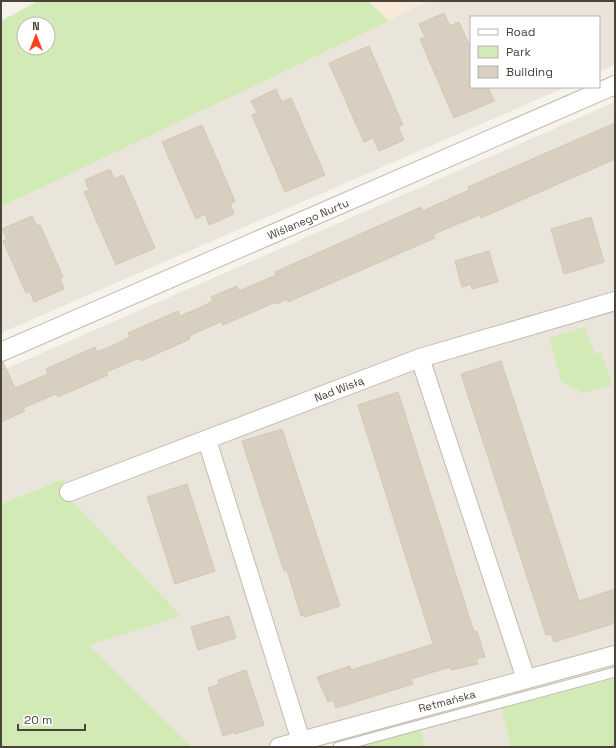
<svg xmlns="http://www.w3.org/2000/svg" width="616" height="748" font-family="'Space Grotesk',sans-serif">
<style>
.residential{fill:#eae5da}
.commercial{fill:#f7ead8}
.green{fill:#d2eab5;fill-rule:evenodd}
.building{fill:#d8cfc1;stroke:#d3c7b4}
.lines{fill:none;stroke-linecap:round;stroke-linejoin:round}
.service-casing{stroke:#c2bbae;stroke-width:11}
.minor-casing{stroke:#c2bbae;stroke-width:20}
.service{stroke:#fff;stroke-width:9}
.minor{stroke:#fff;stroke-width:18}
.labels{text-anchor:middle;stroke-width:3;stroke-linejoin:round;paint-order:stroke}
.street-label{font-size:11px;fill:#4b4439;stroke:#fff}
</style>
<rect width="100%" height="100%" fill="#f6f3ec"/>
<path class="residential" d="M428,1H615V65L599,72V17H471V87H566L1,333V207Z
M615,102V667L318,747H192L89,645L180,616L71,500L63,479L1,504V371Z
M501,708L511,747H425L420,730Z"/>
<path class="commercial" d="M368,1H428L389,21Z"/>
<path class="green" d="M38,1H368L389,21L1,207V21ZM24,24H48V48H24Z
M585,327L595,354L601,352L612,385L583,393L561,381L549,338Z
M63,479L71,500L181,616L89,645L192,747H1V504Z
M615,678V747H511L501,708Z
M420,730L425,747H357Z"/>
<path class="building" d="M444,13L450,26L459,22L471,49V87H488L494,101L454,118L420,39L425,37L419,24Z
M369,46L403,125L398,127L404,140L379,151L373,138L364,142L329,63Z
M276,89L282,102L291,98L325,175L285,192L252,115L257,113L251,101Z
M615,123V159L481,218L480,215L443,230L433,235L435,238L288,302L287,299L277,304L276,302L223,325L222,321L189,336L190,339L141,361L139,358L123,365L106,372L108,375L58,397L56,394L23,408L25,411L1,422V362H3L15,388L48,374L46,369L95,347L97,352L114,345L130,337L128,333L178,311L180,316L197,309L213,301L211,297L237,286L239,291L276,275L275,272L421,207L423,211L469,190L468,187Z
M202,125L235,201L230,204L234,214L209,225L205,214L196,219L162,142Z
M110,169L114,179L123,175L155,248L116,265L84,192L89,190L85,180Z
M32,216L37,226L40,225L63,277L60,278L64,289L34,302L30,291L26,293L3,241L7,239L2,229Z
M591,217L604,262L564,274L551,229Z
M489,251L498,282L472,289L471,284L462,287L455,261Z
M501,361L579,601L615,589V623L554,642L551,634L546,635L461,374Z
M398,392L474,632L477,631L485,657L476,659L478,664L451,670L450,667L411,679L413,684L336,708L333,700L328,702L317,677L350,666L351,670L433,644L358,405Z
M282,429L340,606L304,617V615L301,616L287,570L284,571L242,441Z
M187,484L215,571L175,584L147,497Z
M229,616L236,638L198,650L191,627Z
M246,670L264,725L235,734L234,732L223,736L208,688L219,684L218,680Z"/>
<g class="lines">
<defs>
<path id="service" d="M338,747L615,672"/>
<path id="minor" d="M1,352L615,85
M420,358L526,679
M207,440L301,741
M69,492L420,358L615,301
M279,747L615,655"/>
</defs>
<use href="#service" class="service-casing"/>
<use href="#minor" class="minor-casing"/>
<use href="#service" class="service"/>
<use href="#minor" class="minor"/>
</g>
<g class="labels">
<g class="street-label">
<text transform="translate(308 219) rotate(-23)" y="4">Wiślanego Nurtu</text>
<text transform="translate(339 389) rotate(-21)" y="4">Nad Wisłą</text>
<text transform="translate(447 701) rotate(-15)" y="4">Retmańska</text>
</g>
</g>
<rect width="616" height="748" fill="none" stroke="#4b4439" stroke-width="4"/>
<rect x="470" y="16" width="130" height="72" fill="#ffffff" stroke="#b7b4b0"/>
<rect x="478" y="29" width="20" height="6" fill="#ffffff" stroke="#b7b4b0"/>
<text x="506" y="36" font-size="12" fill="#4b4439">Road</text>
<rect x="478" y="46" width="20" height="12" fill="#d2eab5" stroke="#b7b4b0"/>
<text x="506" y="56" font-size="12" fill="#4b4439">Park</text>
<rect x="478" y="66" width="20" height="12" fill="#d8cfc1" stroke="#b7b4b0"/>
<text x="506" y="76" font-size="12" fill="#4b4439">Building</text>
<g transform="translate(36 36)"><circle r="19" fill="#ffffff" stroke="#b7b4b0"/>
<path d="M0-3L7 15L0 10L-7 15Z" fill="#fc3f1d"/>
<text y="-6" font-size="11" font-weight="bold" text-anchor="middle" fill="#4b4439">N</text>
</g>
<path d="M18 724v6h67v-6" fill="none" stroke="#4b4439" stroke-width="2"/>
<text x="24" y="724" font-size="12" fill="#4b4439" stroke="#ffffff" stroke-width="3" paint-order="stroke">20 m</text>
</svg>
